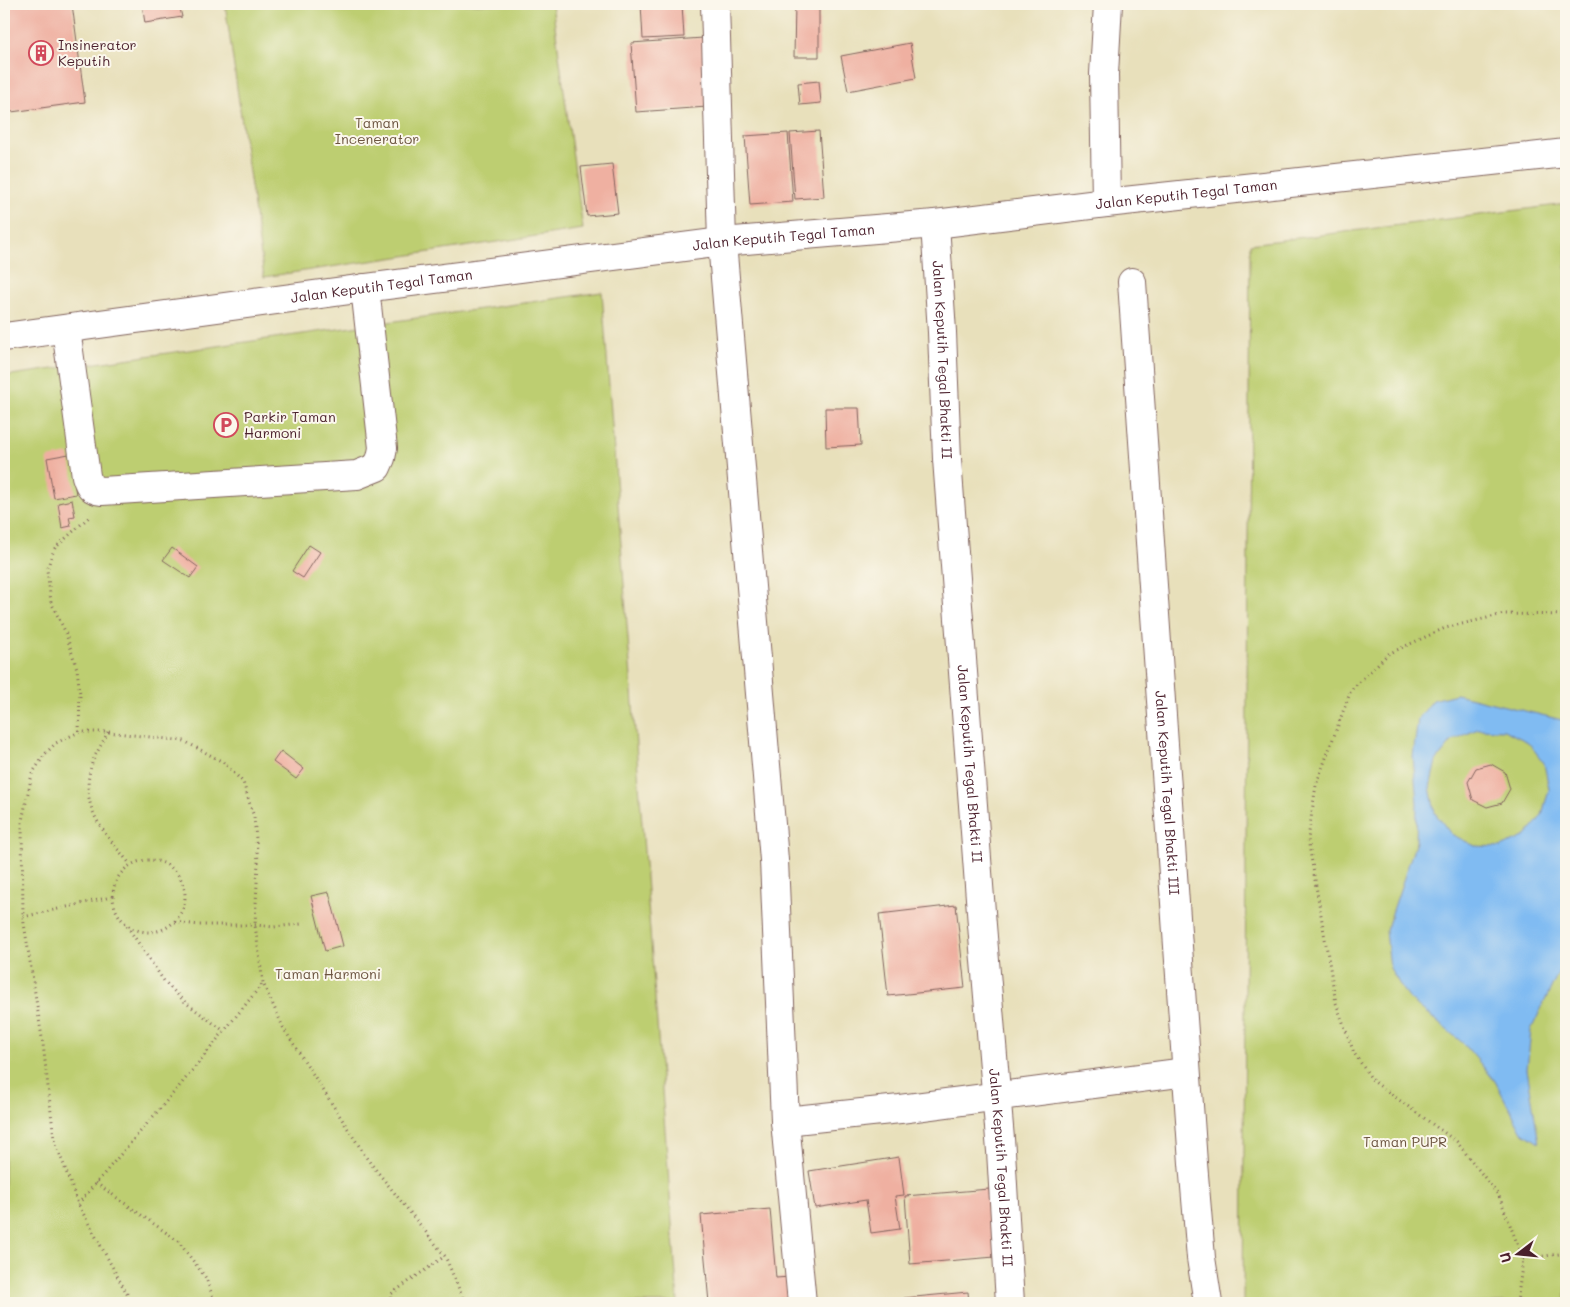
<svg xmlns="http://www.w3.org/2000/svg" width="1570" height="1307" font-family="Mali,sans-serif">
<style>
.green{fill:#bdce71;stroke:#84764e}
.water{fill:#80bbf2;stroke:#656d8e;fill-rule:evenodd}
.building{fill:#efb0a1}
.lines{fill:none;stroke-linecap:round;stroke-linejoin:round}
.minor-casing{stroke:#81635d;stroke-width:30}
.path{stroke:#81635d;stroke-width:3;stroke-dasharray:1 4;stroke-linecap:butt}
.minor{stroke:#fff;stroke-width:28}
.labels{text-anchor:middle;stroke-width:4;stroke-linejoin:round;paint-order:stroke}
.poi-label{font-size:14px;fill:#4a1f2b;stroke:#fbf7ec;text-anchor:start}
.park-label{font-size:14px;fill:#6c5440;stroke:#fbf7ec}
.street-label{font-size:14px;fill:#4a1f2b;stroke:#fbf7ec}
</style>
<rect width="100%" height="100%" fill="#fbf7ec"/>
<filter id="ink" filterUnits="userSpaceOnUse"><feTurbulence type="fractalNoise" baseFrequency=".02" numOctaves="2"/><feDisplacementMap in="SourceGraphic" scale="10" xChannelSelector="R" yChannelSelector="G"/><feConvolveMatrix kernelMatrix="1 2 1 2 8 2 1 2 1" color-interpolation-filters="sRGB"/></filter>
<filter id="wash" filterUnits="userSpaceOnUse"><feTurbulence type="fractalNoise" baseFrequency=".0096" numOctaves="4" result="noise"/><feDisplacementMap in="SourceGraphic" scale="20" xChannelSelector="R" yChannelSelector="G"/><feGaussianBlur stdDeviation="1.12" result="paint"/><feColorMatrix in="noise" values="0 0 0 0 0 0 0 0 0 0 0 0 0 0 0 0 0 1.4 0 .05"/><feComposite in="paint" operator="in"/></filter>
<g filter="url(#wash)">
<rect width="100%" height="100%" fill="#e8e0bb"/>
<path class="green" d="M225,4H552L583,229L264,277Z
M1566,204V1303H1243L1250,244Z
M602,292L678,1303H4V376Z"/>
<path class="water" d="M1456,694L1566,721V894L1561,967L1531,1030L1527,1069L1539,1143L1522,1132L1495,1081L1464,1044L1407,997L1390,968L1386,931L1416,842L1417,803L1413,756L1418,719L1433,700ZM1478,729L1504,730L1528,742L1544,763L1549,789L1542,815L1526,836L1501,847L1475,846L1451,834L1435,813L1430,787L1436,761L1453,740Z"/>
<g id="blocks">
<path class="building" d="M4,4H72L85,102L4,113Z
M142,4H179L182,17L145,23Z
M641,4H682L684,37L643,39Z
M795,4H819V57H794Z
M703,38L707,107L636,112L631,43Z
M910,43L916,78L848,91L841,56Z
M819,81L821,103L800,105L798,83Z
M819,131L824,197L795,199L790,133Z
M788,133L793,202L750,205L745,136Z
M612,164L618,213L587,216L581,167Z
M825,408H859L861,445L826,447Z
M69,454L76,494L54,498L47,458Z
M72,500L75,516L69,517L71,526L62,528L58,503Z
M309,545L320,552L303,578L292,571Z
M172,548L198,567L190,578L163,560Z
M281,751L304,769L296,779L273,762Z
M1491,764L1505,772L1510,789L1502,803L1487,807L1473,800L1468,782L1476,768Z
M329,892L343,946L325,951L311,896Z
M956,905L965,988L888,996L879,914Z
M899,1157L904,1195L895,1196L900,1229L871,1233L866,1200L815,1208L809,1171Z
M989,1189L995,1257L910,1264L905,1196Z
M770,1209L776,1278L790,1277L792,1303H709L701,1215Z
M968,1292L969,1303H905L904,1298Z"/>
</g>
</g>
<g filter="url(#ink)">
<use href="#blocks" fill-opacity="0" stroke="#81635d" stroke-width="1"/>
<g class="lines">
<defs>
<g id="minor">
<path d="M715,4L722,242L774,860L785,1121L802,1303"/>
<path d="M1106,203L1104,74L1108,4"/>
<path id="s1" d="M935,224L942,332L947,459L982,925L1001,1151L1010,1303"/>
<path id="s2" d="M1132,282L1193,1163L1201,1258L1208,1303"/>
<path d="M66,329L86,476C89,486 91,490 102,491L357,475L377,467L381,458L383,448L365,288"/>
<path id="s3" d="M4,337L365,288L722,242L935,224L1106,203L1566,153"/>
<path d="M785,1121L900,1109L1186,1072"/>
</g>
</defs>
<use href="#minor" class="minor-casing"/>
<path class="path" d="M79,732L80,694L77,669L65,631L51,602L47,570L51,557L55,548L89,517
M108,732C103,742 96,753 92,763C78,808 104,832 130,864
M113 896a36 36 0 1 1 72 0a36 36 0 1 1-72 0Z
M23,917L111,897
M175,922L199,925H255L274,927L301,924
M127,926L164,981L186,1003L224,1031
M96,1183L178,1241L206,1278L215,1303
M78,1204L182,1083L263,983
M1523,1259L1566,1253
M132,1303L78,1204L54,1138L43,1044L23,917L22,821L32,774L45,754L56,743L79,732H108L184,741L223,762L243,782L254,817L258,861L255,925L263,983L284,1029L368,1160L445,1256L465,1303
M390,1303L391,1294L445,1256
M1517,1303L1523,1259L1499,1196L1457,1142L1373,1081L1354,1053L1336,1003L1308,839L1316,785L1351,690L1388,654L1445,628L1504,614L1566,615"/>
<use href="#minor" class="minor"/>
</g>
</g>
<defs>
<symbol id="building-ring" viewBox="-11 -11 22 22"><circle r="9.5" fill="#fbf7ec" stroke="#d1495b" stroke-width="1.5"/><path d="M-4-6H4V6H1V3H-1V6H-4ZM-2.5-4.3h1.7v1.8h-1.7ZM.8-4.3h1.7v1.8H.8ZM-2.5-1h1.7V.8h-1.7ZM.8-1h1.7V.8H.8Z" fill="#d1495b"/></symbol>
<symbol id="parking-ring" viewBox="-11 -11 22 22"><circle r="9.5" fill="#fbf7ec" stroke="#d1495b" stroke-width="1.5"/><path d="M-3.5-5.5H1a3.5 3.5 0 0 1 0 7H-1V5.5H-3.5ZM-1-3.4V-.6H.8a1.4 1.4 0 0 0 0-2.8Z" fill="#d1495b"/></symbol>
</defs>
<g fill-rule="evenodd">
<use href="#building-ring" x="27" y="39" width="28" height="28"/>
<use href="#parking-ring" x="212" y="411" width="28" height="28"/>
</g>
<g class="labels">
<g class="poi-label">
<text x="58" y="50">Insinerator<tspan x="58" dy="16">Keputih</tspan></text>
<text x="244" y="422">Parkir Taman<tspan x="244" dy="16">Harmoni</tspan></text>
</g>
<g class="park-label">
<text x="377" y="128">Taman<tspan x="377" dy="16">Incenerator</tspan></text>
<text x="328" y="979">Taman Harmoni</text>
<text x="1405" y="1147">Taman PUPR</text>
</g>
<g class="street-label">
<text dy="5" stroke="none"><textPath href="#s3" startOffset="1191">Jalan Keputih Tegal Taman</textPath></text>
<text dy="5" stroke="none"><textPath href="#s3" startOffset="786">Jalan Keputih Tegal Taman</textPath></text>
<text dy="5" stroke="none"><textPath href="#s3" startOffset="381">Jalan Keputih Tegal Taman</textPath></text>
<text dy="5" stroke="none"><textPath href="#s1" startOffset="136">Jalan Keputih Tegal Bhakti II</textPath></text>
<text dy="5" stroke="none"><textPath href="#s1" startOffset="541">Jalan Keputih Tegal Bhakti II</textPath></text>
<text dy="5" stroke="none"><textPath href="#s2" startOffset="512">Jalan Keputih Tegal Bhakti III</textPath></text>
<text dy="5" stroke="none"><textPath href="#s1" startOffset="946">Jalan Keputih Tegal Bhakti II</textPath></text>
</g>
</g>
<rect width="1570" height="1307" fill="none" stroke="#fbf7ec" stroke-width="20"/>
<g transform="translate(1518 1254) rotate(254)" stroke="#fbf7ec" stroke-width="4" paint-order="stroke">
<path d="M0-4L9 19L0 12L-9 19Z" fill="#4a1f2b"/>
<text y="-8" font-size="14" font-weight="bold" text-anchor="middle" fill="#4a1f2b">U</text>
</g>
</svg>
